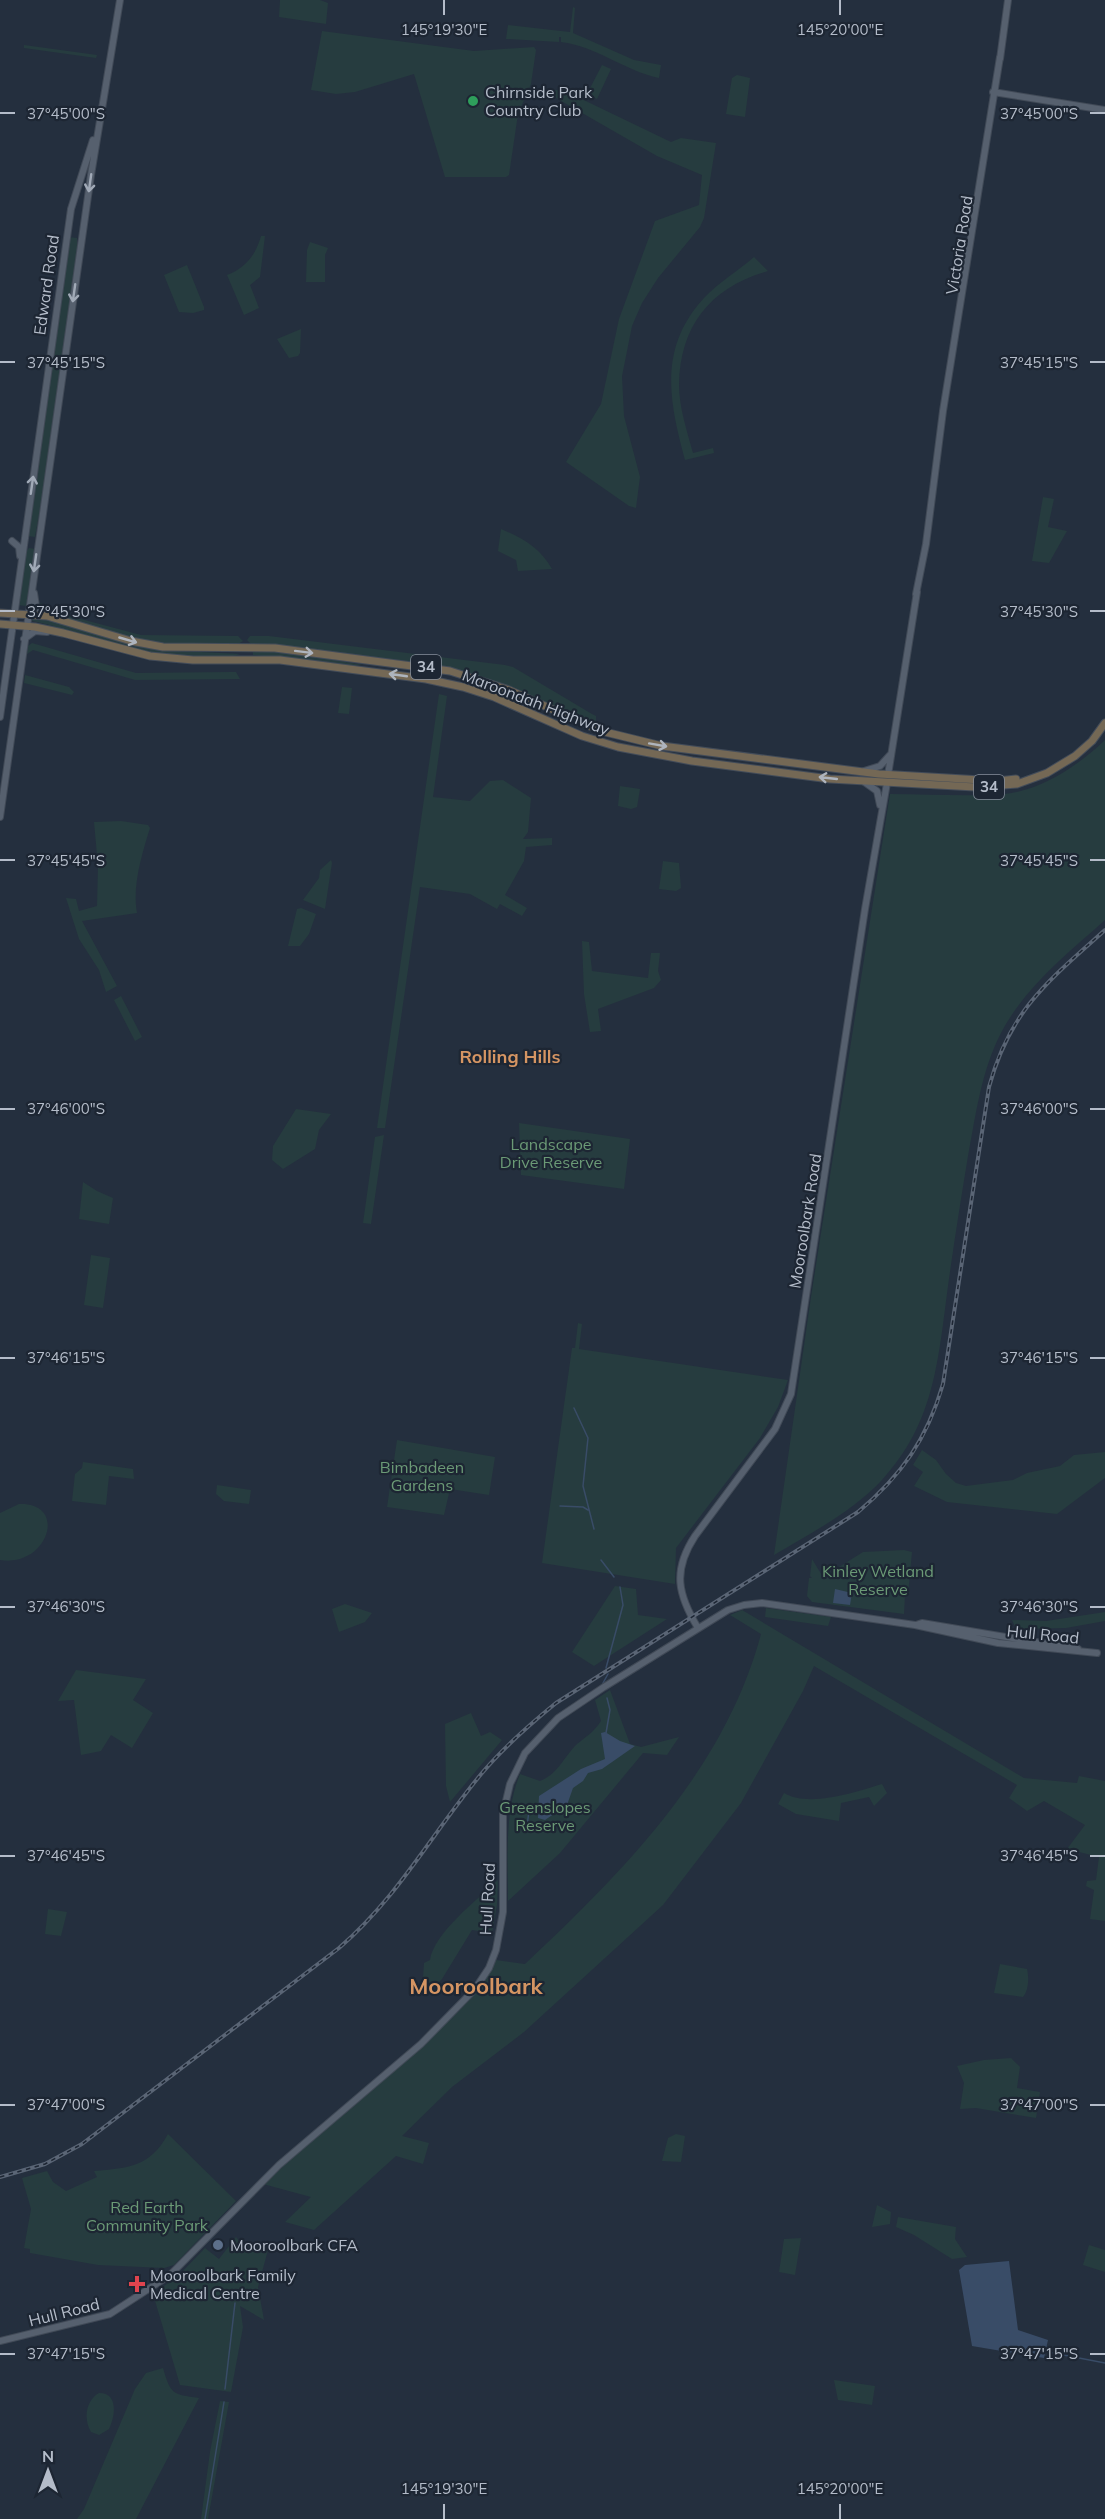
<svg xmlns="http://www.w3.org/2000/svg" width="1105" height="2519" font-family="Mulish,sans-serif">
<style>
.green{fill:#263c3f}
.water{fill:#394c67}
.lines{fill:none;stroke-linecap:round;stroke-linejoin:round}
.stream{stroke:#394c67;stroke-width:1.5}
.major-casing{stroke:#414a57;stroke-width:8}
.highway-casing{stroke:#434c59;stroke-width:9}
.major{stroke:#56606e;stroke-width:6}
.highway{stroke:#746855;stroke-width:7}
.rail-casing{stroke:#5a6575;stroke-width:4}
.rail{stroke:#1d2633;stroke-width:1.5;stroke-dasharray:4.5;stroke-linecap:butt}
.oneway{stroke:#a1aab7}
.oneway2{stroke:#aeb4bd}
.ticks{fill:none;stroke:#b4bcc9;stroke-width:2}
.leisure-dot{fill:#2e9e5b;stroke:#1d2633;stroke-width:2}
.service-dot{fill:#5c6f8a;stroke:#1d2633;stroke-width:2}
.health-dot{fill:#e0444e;stroke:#1d2633;stroke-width:2}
.labels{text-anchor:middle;stroke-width:4.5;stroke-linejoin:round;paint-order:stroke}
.shield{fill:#1d2633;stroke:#878f9c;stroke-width:1.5}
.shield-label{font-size:15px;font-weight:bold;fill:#b4bcc9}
.poi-label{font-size:16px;fill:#b4bcc9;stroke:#1d2633;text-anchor:start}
.street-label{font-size:16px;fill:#b4bcc9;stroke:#1d2633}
.park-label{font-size:16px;fill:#6b9a76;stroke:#1d2633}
.neighbourhood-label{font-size:18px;font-weight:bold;fill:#d59563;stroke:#1d2633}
.district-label{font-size:22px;font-weight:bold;fill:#d59563;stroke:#1d2633}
.ticks-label{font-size:15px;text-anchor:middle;fill:#b4bcc9;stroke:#1d2633;stroke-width:4.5;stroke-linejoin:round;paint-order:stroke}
</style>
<rect width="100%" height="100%" fill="#242f3e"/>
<path class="green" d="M280,0H320L328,3L326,24L279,17Z
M573,7L575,8L573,33L634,60L661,65L659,78C625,71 596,46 561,42V37H559V42L506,39L508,25L570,32Z
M322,31L474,51L534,47L536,50L531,84L518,114L509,175L506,177H445L414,74L355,92L336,94L311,90Z
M24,45L97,55L96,58L24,48Z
M602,65L611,69L597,99L587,94Z
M737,75L750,78L745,117L726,114L732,78Z
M539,88L565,91L671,142L681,138L716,143L704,218L700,227L658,278L642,303L632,326L622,376L624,416L640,477L636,508L629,506L566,462L601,404L619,319L655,221L699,205L702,175L657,156L556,98L535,96Z
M261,236H265L260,277L250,285L259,308L244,315L227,275C246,268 256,254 261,236Z
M69,237L77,238V251L44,487L35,537L28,536Z
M310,242L328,248L325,255V282H306L307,250Z
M754,257L768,271C711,287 680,325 679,385C679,407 687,431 693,453L713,448L714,453L685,460C669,401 658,348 704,298C719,282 738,271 754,257Z
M187,265L204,307V310L193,313L179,312L164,275Z
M301,329L300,353L298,356L289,358L277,339Z
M1043,497L1054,499L1048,527L1067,531L1049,563L1032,561Z
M501,529C524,539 540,548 552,569L518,571L516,560L498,551Z
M29,548L35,549L36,553L26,606L18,605L25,553Z
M41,603L62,614L141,635L238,636L243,641L238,644H163L141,640L44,612L37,605Z
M33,618H40L162,650L240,654C230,658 219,658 208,658C168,658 127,650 90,638C70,631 52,625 32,621Z
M250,636H269L505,665L513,667L592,714L596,716V721L592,724L498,683L454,670L431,664L296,647L251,644L247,640Z
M32,643L136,673L229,672H236L240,679L135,680L33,650L27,654L28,646Z
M253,651H273L312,656L363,665L347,666L253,655Z
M25,675L69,687L74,692L72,695L24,683Z
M342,687L352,688L349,714L338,713Z
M439,694L447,696L433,797L470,801L490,781L503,780L531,798L528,832L523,839L552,838V845L526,847L524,861L505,895L527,908L522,916L500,904L497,909L470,894L420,887L385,1128H377Z
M1105,740V920C1067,954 1025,987 1001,1033C981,1072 976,1114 968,1156C961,1199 954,1242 948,1286C938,1360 935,1422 882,1480C852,1512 811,1533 774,1555L811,1297L890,794C928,794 967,797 1005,794C1042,790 1079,765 1105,740Z
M620,786L640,789L637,807L631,809L618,806Z
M121,821L148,825L150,828C142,854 132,886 137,913L82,921L117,986L106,992L99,970L79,939L66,898L76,899L79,911L97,906L98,866L94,822Z
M331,860L332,863L325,909L303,900L319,878L320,870Z
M663,861L679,863L681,888L676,891L659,889Z
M301,908L316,914L309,934L300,946H288L297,909Z
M582,941L589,942L592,971L648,978L651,953H660L658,971L661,980L654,988L598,1009L601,1031L590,1032L584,994Z
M121,996L142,1037L135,1041L114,1000Z
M296,1109L331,1114L319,1130L315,1149L283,1169L272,1160L273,1146Z
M519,1123L630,1139L624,1189L521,1175Z
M384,1135L371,1224L363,1223L375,1137Z
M83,1182L97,1191L113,1198L109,1224L79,1219Z
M91,1255L110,1258L103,1308L84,1305Z
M578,1323L582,1324L579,1349L788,1380L778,1407L760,1438L676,1548L675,1584L542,1563L572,1348H575Z
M397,1440L495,1457L489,1495L450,1489L444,1515L387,1507Z
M922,1450L936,1460L946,1474L956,1483L966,1486L1013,1480L1027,1473L1060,1466L1074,1455L1105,1452V1478L1057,1514L947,1502L914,1486L923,1472L913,1465Z
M83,1462L133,1469L134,1479L109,1476L106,1505L72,1501L75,1474L82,1468Z
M217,1485L251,1490L249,1504L224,1501L216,1494Z
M19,1504C69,1502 48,1568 0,1560V1513Z
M904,1550L912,1552L908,1595H905L904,1614L812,1602L807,1596L809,1578H812L810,1576L812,1559L823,1577L863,1552Z
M615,1586L636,1589L638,1615L667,1619L594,1666L572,1652Z
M345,1604L372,1613L365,1622L339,1632L332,1609Z
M766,1608L831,1617L828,1626L765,1617Z
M742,1610L1024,1778L1077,1783L1079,1776L1105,1781V1921L1090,1919L1094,1890L1086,1886L1087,1881L1096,1880L1099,1857L1067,1849L1085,1825L1044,1801L1027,1811L1009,1798L1017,1785L814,1666L803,1691L741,1803L663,1905L524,2032L452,2087L402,2136L429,2143L423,2164L396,2156L314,2230L285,2222L311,2197L263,2184C319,2134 378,2088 432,2036C456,2014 483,1991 496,1960L525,1964C624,1871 725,1769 761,1634L730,1615Z
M1105,1612V1621L1066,1628L1016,1629L1012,1620L1046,1621Z
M76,1670L146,1679L133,1700L153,1713L132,1748L111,1735L101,1751L81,1755L74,1700L58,1701Z
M610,1690L630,1744L641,1747L679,1737L667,1755L643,1753L560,1853L508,1901C508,1859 504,1813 520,1774L540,1781C558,1774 564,1757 577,1744C587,1736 594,1732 601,1721L595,1700Z
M471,1713L481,1736L490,1732L502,1740L450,1802L446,1786L445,1724Z
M882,1784L887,1793L874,1806L869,1797L841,1803L839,1821L796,1814L778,1804L784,1793C809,1808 856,1792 882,1784Z
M498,1880L497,1905L492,1933L472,1930L442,1979L425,1996L422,1994L424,1963L430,1960C434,1933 477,1900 498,1880Z
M48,1909L67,1912L61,1936L45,1934Z
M1000,1964L1027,1969C1029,1977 1029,1990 1023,1997L994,1993Z
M1011,2058L1020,2067L1017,2088L1040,2092L1036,2118L976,2108L960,2109L964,2083L957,2066L984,2060Z
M168,2134L236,2201L174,2265L164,2268L98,2265L30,2253V2249L24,2248L31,2209L22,2178L47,2171L53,2182L66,2191L97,2177L94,2171C129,2168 150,2167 168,2134Z
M676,2134L685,2136L681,2162L662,2161L668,2138Z
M877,2205L891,2212L890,2224L872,2227Z
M898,2217L956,2227L955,2239L967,2257L952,2259L914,2235L896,2227Z
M236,2237L240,2242L268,2250L258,2287L264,2320L240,2306L243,2327L231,2392L180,2385L153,2294L178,2276L205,2248L219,2259Z
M801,2238L795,2275L779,2272L784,2239Z
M1089,2245L1105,2250V2272L1083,2265Z
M163,2368C171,2395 172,2394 199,2398L136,2519H77L84,2509L135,2389L146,2373Z
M834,2380L875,2386L872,2405L838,2400Z
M99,2393C119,2393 115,2417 109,2429L99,2435L91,2432C83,2419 86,2400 99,2393Z
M220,2401L229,2402L208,2519H201L210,2452Z"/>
<path class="water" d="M835,1589L852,1593L850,1605L833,1603Z
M605,1732L620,1741L635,1746L602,1769L588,1773L583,1781L573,1788L567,1805L545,1820L538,1818L539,1796L581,1769L605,1759L601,1733Z
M1009,2261L1018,2330L1048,2340L1044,2358L972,2346L959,2270L965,2265Z"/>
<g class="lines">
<path class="stream" d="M574,1408L588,1438L583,1486L594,1529
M560,1506L583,1507L588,1510
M601,1560L614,1577
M606,1668L623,1605L620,1587
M603,1683L608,1674
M606,1733L610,1710L607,1698
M527,1826L529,1811L539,1809
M1048,2352L1105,2363
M225,2389L235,2303
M205,2519L224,2402"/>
<defs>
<path id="major" d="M1000,59L1008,0
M993,92L1105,110
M12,541L19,547L20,556
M34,593L36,606L47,616
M916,594L926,544L943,411L1000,57
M24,639L35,631L47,632
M0,717L71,209L93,140
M864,771L880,766L890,755
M888,775L917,592
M863,781L877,791L880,805
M0,817L91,175L120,0
M916,1625L922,1623L1078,1649
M698,1628C678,1595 672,1571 695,1536L775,1429L791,1394L865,909L887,783
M0,2341L110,2314L170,2275L279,2165L421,2044L475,1989L489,1968L496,1950L503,1912V1814L510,1784L525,1753L558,1718L604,1687L728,1610L744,1605L762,1603L915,1625L998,1643L1097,1653"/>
<path id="highway" d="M0,613L47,616L131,641L163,647L275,648L450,671L509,690L601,731L662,746L879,774L998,781L1016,779
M0,624L35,627L63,633L150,656L193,660H280L426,679L463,687L494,697L582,736L618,747L692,761L830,779L975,787L1017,784L1047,773L1075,756L1092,741L1105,723"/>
</defs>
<use href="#major" class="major-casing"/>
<use href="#highway" class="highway-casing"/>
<use href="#major" class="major"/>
<use href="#highway" class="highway"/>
<defs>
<path id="rail" d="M0,2177L45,2164L82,2144L339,1948C400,1895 432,1833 482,1773C504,1747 529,1725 556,1703L858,1512C902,1475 927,1439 943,1384L989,1087C1010,1010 1048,981 1105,930"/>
</defs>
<use href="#rail" class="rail-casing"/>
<use href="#rail" class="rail"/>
</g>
<defs><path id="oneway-shaft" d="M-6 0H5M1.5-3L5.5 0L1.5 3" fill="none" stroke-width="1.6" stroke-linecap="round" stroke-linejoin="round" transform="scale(1.5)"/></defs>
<g class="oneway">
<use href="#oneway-shaft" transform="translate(90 183) rotate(98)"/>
<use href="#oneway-shaft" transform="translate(74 293) rotate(98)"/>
<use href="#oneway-shaft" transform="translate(32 485) rotate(-82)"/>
<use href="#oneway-shaft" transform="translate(35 563) rotate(98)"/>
</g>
<g class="oneway2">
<use href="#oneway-shaft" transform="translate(128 640) rotate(16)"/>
<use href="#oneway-shaft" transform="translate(304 652) rotate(7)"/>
<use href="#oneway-shaft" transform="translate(398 675) rotate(-172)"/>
<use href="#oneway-shaft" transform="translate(658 745) rotate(10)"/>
<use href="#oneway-shaft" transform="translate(828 778) rotate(-174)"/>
</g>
<path class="ticks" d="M444,0V15M840,0V15M0,113H15M1090,113H1105M0,362H15M1090,362H1105M0,611H15M1090,611H1105M0,860H15M1090,860H1105M0,1109H15M1090,1109H1105M0,1358H15M1090,1358H1105M0,1607H15M1090,1607H1105M0,1856H15M1090,1856H1105M0,2105H15M1090,2105H1105M0,2354H15M1090,2354H1105M444,2504V2519M840,2504V2519"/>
<circle class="leisure-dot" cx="473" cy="101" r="6"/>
<circle class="service-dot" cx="218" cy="2245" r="6"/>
<path class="health-dot" d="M134 2275h6v6h6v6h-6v6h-6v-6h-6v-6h6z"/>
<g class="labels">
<g class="shield">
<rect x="411" y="655" width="30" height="24" rx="4.5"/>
<rect x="974" y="775" width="30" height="24" rx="4.5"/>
</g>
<g class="shield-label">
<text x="426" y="672">34</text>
<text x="989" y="792">34</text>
</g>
<g class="poi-label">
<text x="485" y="98">Chirnside Park<tspan x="485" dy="18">Country Club</tspan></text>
<text x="230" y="2251">Mooroolbark CFA</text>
<text x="150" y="2281">Mooroolbark Family<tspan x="150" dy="18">Medical Centre</tspan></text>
</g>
<g class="street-label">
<text transform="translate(959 245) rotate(-81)" y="6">Victoria Road</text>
<text transform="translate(46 285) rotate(-82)" y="6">Edward Road</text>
<text transform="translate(536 702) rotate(21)" y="6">Maroondah Highway</text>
<text transform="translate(805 1221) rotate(-81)" y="6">Mooroolbark Road</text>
<text transform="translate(1043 1634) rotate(6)" y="6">Hull Road</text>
<text transform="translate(487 1899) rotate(-87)" y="6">Hull Road</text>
<text transform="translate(64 2312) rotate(-14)" y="6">Hull Road</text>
</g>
<g class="park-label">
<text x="551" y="1150">Landscape<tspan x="551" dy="18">Drive Reserve</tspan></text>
<text x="422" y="1473">Bimbadeen<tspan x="422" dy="18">Gardens</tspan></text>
<text x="878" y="1577">Kinley Wetland<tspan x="878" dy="18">Reserve</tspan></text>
<text x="545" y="1813">Greenslopes<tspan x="545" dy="18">Reserve</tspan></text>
<text x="147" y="2213">Red Earth<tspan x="147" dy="18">Community Park</tspan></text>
</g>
<g class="neighbourhood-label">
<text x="510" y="1063">Rolling Hills</text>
</g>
<g class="district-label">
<text x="476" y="1994">Mooroolbark</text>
</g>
</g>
<g class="ticks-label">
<text x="444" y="35">145°19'30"E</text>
<text x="840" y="35">145°20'00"E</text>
<text x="66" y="119">37°45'00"S</text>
<text x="1039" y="119">37°45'00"S</text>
<text x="66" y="368">37°45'15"S</text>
<text x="1039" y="368">37°45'15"S</text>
<text x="66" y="617">37°45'30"S</text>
<text x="1039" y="617">37°45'30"S</text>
<text x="66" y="866">37°45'45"S</text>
<text x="1039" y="866">37°45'45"S</text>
<text x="66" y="1114">37°46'00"S</text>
<text x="1039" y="1114">37°46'00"S</text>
<text x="66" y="1363">37°46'15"S</text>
<text x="1039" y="1363">37°46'15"S</text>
<text x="66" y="1612">37°46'30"S</text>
<text x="1039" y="1612">37°46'30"S</text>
<text x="66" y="1861">37°46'45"S</text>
<text x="1039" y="1861">37°46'45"S</text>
<text x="66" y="2110">37°47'00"S</text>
<text x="1039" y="2110">37°47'00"S</text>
<text x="66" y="2359">37°47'15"S</text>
<text x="1039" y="2359">37°47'15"S</text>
<text x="444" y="2494">145°19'30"E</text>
<text x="840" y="2494">145°20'00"E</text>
</g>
<g transform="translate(48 2471)" stroke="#1d2633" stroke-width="4.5" paint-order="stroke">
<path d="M0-4.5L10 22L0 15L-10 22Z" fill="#b4bcc9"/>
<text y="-9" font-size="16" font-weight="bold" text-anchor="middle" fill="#b4bcc9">N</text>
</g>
</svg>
